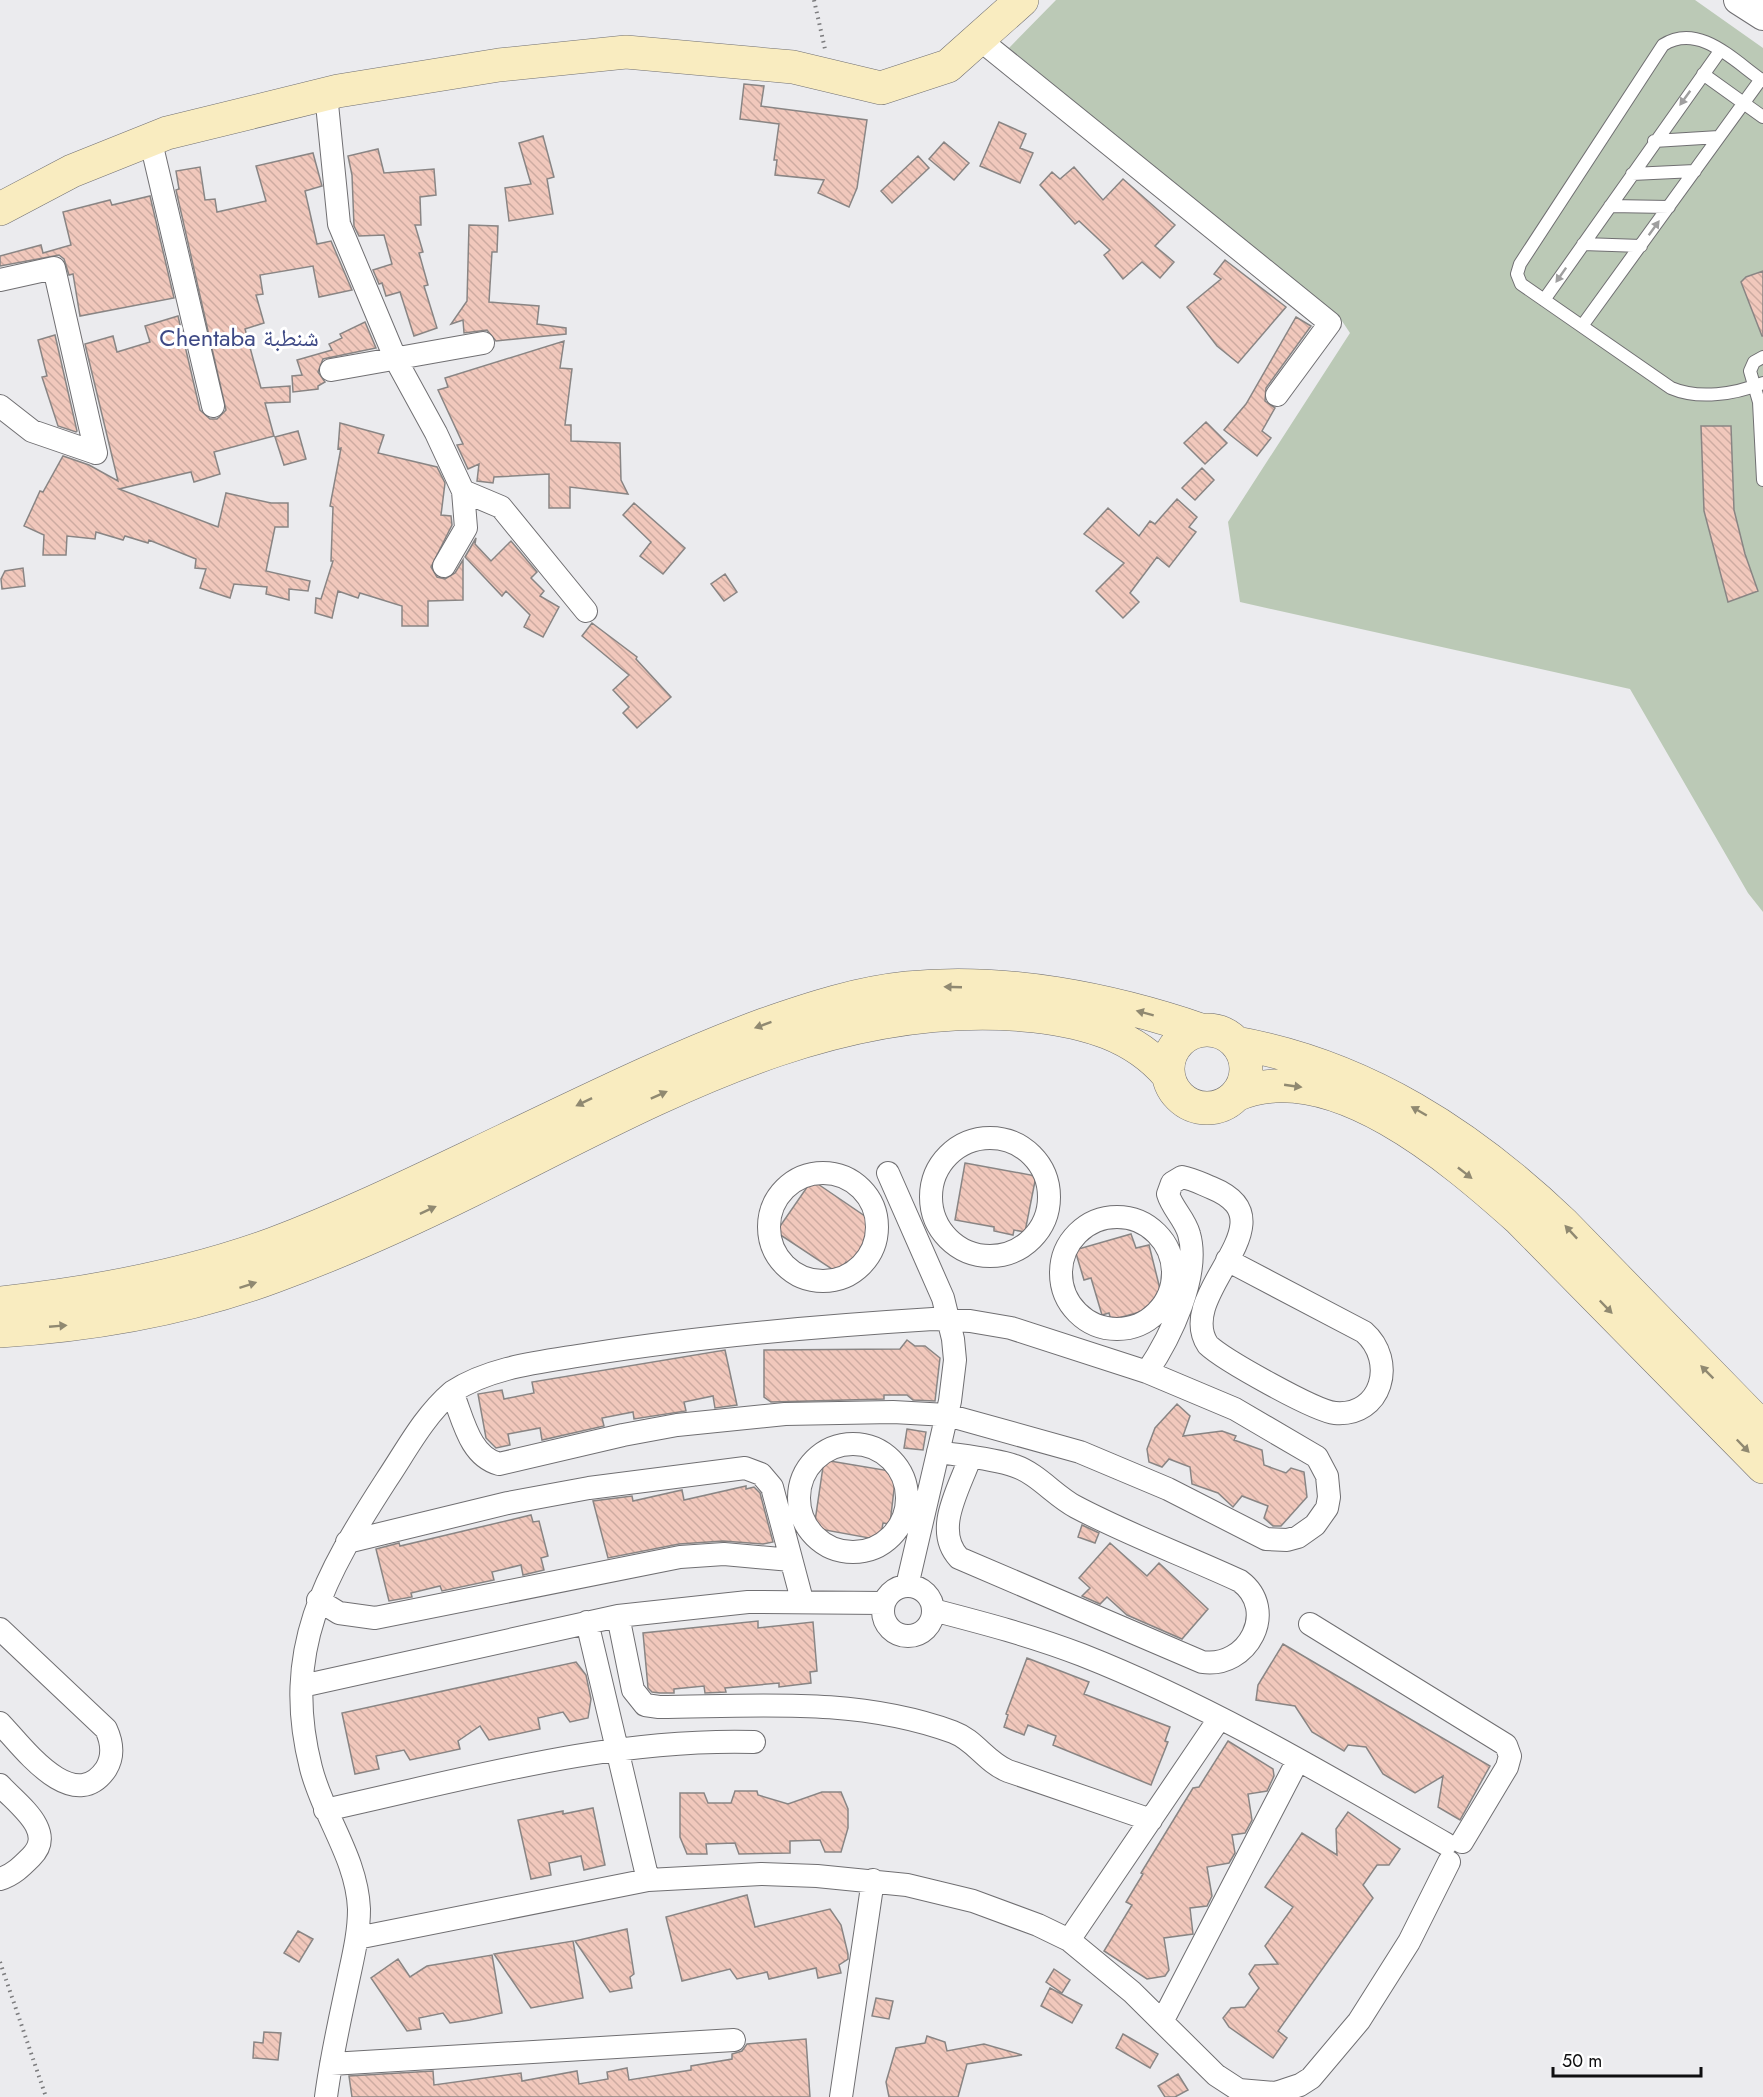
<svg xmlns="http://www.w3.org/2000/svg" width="1763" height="2097" font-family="Jost,'Noto Naskh Arabic',sans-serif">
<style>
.garden{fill:#bbc9b6}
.building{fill:url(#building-back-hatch);stroke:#898584;stroke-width:1.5}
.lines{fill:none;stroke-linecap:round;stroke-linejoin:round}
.service-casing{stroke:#706f72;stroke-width:14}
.minor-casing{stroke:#706f72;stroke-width:24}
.tertiary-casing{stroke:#706f72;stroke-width:30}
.secondary-casing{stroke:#706f72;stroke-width:34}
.path{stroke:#7c7c7e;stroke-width:4;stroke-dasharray:1.5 4.5;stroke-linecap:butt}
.service{stroke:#fff;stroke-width:12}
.minor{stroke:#fff;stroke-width:22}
.tertiary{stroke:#fff;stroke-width:28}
.secondary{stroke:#f9ecc0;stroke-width:33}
.oneway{fill:#9f9f9f}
.oneway2{fill:#908971}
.labels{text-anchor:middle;stroke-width:6;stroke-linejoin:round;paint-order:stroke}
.quarter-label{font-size:24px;fill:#3e4985;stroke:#fff}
</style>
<defs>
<pattern id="building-back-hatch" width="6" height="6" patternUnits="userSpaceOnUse" patternTransform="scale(1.5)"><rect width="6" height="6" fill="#f1c8bc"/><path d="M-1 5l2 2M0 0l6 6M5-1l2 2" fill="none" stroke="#cdaba1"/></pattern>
</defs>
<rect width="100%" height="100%" fill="#ebebee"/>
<path class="garden" d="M1056,0H1695L1763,48V912L1748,893L1630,689L1240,602L1228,522L1350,333L1342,321L1009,48Z"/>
<path class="building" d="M744,84L764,86L761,106L867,120L857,188L849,207L818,193L824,180L775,175L777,160H774L779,124L740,119Z
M999,122L1026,134L1020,148L1033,153L1020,183L980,166Z
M543,136L554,177L547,179L553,214L509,221L505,188L531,184L519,143Z
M944,142L969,163L954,180L929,159Z
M378,149L384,173L434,169L436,195L420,197L421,225H415L423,252L419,253L428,285L424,286L437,328L414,336L400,292L386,296L382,283L379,284L373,270L392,264L384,235L359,236L354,226L352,175L348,156Z
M313,153L322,186L305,191L317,244L331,241L352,290L319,297L313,266L260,275L263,294L256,295L264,323L245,329L261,388L290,386V402L265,403L274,436L214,452L220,474L194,482L191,472L119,489L218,527L226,493L271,503H288V527H275L266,571L310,581L308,591L289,589V600L266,594L267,587L234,584L230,598L200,588L206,569L195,568L196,559L149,540L148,543L125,536L123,540L96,532L95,539L67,536L66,555H43L44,535L24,526L40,491L43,492L63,456L89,465L118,481L85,344L113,336L117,352L150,342L145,326L178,316L200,410L210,419H217L226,410L176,190L179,189L176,171L200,167L205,200L215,199L217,212L266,201L256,166Z
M918,156L929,168L892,203L881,191Z
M1074,167L1103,200L1123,179L1175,225L1155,246L1174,262L1160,278L1142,262L1123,279L1104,255L1110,250L1079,221L1075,224L1040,185L1052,172L1060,179Z
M150,196L174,298L80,316L73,274L69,275L64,259L59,255L0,266V256L41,245L43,253L71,245L63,212L110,200L112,205Z
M469,225L498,226L497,252H492L489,302L539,306L537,324L566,328V334L496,341L487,330L464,333L463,320L451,324L467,301Z
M1225,260L1286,307L1238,363L1217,346L1187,307L1221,279L1214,274Z
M1763,271V336H1762L1741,282L1746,277Z
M1296,317L1311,326L1266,388L1265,401L1275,408L1262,431L1271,438L1257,456L1224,430L1246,404Z
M365,322L376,348L323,359L318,372L325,382L318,386V389L293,392L292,376L302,375L297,360L332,350L329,344L342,338L340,334Z
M55,335L77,431L76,432L58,426L42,377L47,376L38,340Z
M564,341L560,368L572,369L565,425H571V441L620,443L621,480L628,494L570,487V508H549V474L494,477L493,483L477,481L479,464L468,469L457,445L463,444L438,390L448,387L445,378Z
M1206,422L1227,443L1205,464L1184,443Z
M340,423L384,435L378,453L437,467L445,483L441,515L451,516L452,525L431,567L437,577L445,579L455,573L463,560V600L428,601V626H402V606L360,593L358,598L338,591L332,618L315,613L316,598L321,599L333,561H331L333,507L330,506L341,448L338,449Z
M1701,426H1731L1734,510L1745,554L1758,591L1728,602L1704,511Z
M298,431L306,459L284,465L275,437Z
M1202,468L1214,480L1195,500L1182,488Z
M1177,499L1197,517L1189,527L1196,532L1169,567L1157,557L1130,593L1139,602L1123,618L1096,591L1124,563L1084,534L1108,508L1139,536L1150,521L1155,524Z
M634,503L685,548L663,574L640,556L651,542L623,515Z
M476,538L475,544L491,561L511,541L537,572L531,578L544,591L540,596L559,607L543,637L524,627L530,615L506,591L502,596L465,557Z
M23,568L25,586L2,589L1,579L5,571Z
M725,574L737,592L724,601L711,584Z
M592,623L637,657L636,659L671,697L637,728L623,713L629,707L613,690L629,675L582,636Z
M965,1163L1036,1176L1025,1232L1014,1230L1013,1235L994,1231V1227L955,1220Z
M812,1180L872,1221L867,1229L871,1232L861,1249L850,1265L846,1262L838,1273L776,1232Z
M1131,1234L1136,1248L1149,1245L1163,1301L1150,1305L1151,1309L1111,1320L1109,1313L1102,1315L1091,1278L1084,1280L1075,1250Z
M907,1340L915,1346H925L940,1358L935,1401L913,1400L907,1395H884V1399L771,1402L764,1397V1350L900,1349Z
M725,1350L737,1405L715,1408L713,1396L684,1402L686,1411L634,1419L633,1412L602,1418L604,1426L542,1440L540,1428L508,1434L510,1445L496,1448L486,1438L478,1394L502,1390L504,1399L534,1393L532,1382Z
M1177,1404L1190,1416L1183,1436L1222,1431L1236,1436L1234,1440L1262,1450L1264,1465L1286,1473L1291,1468L1304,1472L1307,1497L1281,1526H1273L1264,1518L1268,1506L1242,1496L1233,1507L1218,1493L1192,1484L1190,1467L1169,1459L1162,1467L1149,1462L1147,1449L1155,1428Z
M907,1429L926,1432L923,1450L904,1448Z
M824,1460L896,1472L890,1524L883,1523L880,1540L814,1528Z
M746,1486V1489L754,1487L760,1493L773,1542L763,1544L723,1541L679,1544L608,1558L593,1501L632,1496L633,1501L682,1490L684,1500Z
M531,1515L533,1522L539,1521L548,1556L541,1558L544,1570L523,1575L521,1565L492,1572L494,1580L442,1591L440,1586L411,1593L412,1597L389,1601L376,1549L399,1543L400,1546Z
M1082,1525L1099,1533L1095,1543L1078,1537Z
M1110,1543L1147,1576L1159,1563L1208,1609L1182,1639L1127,1615L1107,1597L1100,1604L1082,1596L1090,1588L1079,1578Z
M758,1621V1628L813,1622L817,1671L810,1672L811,1683L779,1687V1683L725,1688L726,1692L705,1693L704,1686L674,1689V1693H660L652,1692L648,1688L643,1633Z
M1283,1644L1490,1766L1460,1820L1438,1807L1443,1776L1415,1793L1383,1774L1366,1747L1348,1745L1344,1751L1312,1732L1295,1706L1256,1700L1258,1685Z
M1027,1658L1089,1682L1084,1694L1170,1727L1165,1741L1168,1742L1151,1785L1053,1745L1056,1736L1028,1725L1024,1735L1004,1727L1008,1715L1006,1714Z
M576,1662L586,1675L591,1699L588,1718L570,1722L563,1712L538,1718L540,1729L489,1740L480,1726L458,1741L460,1749L410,1760L404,1750L376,1756L379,1769L355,1774L342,1713Z
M1228,1741L1273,1769L1274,1776L1267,1791L1248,1794L1252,1820L1245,1833L1232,1835L1235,1853L1229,1863L1207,1867L1212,1896L1207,1906L1190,1908L1193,1934L1164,1938L1169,1970L1165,1976L1147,1979L1104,1951L1132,1905L1126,1902L1143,1874L1141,1873L1193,1788L1199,1787Z
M735,1791H757L758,1795L788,1804L822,1792H841L848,1809V1828L841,1852H825L820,1840L790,1841V1853L739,1854L735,1843L706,1844L707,1854H687L680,1837V1793H704L708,1803H731Z
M593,1808L605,1865L584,1870L581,1856L549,1863L551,1875L531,1879L518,1820L563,1811V1814Z
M1348,1812L1400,1849L1389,1865H1377L1363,1885L1373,1898L1278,2031L1287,2038L1273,2058L1229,2027L1223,2018L1231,2008L1245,2007L1259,1988L1249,1974L1255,1965L1278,1964L1265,1946L1293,1907L1265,1887L1302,1833L1337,1855L1336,1829Z
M747,1895L755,1927L830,1909L841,1925L848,1954V1959L839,1965L841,1973L818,1978L816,1968L769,1979L767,1972L737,1979L730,1969L682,1981L666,1917Z
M627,1929L634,1974L630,1977L632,1988L610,1992L575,1941Z
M298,1931L313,1939L299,1962L284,1953Z
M573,1941L583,1998L531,2008L494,1954Z
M492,1955L502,2013L470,2020L450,2023L443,2013L419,2018L421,2029L407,2031L371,1978L398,1959L410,1977L427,1966Z
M1054,1969L1070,1980L1062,1993L1046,1982Z
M1050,1988L1082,2005L1072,2023L1041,2006Z
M876,1998L893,2001L889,2019L872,2016Z
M264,2032L281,2033L278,2060L253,2058L254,2042L263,2043Z
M1123,2034L1158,2054L1150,2068L1116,2048Z
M927,2036L945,2042L947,2051L984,2044L1022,2055L967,2064L958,2097H889L886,2082L896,2048L925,2043Z
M806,2039L810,2097H352L349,2076L433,2071L434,2085L521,2073L522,2081L577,2071L579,2084L608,2079L607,2072L627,2068L629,2080L691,2070V2066L732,2059V2054L742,2051L747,2044Z
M1178,2074L1188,2090L1175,2097H1165L1158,2086Z"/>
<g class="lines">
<defs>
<path id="service" d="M1703,74L1763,117
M1763,81C1734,61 1699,22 1663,45L1520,264L1517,274L1521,284L1671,388C1699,400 1735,394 1763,383
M1654,141L1719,137
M1632,174L1695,171
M1610,206L1669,207
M1583,244L1641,246
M1544,300L1720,51
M1582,326L1761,79
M1763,357L1754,362L1750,371L1759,402L1763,480"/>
<path id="minor" d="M979,39L1330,323L1277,395
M326,94L339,224L396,360L436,433L463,491L501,507L586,611
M150,138L213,406
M0,280L54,268L96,453
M331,370L483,343
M0,406L32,431L96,453
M444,566L466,528L463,491
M931 1197a59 59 0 1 1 118 0a59 59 0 1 1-118 0Z
M888,1173L943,1298L953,1339L955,1360L950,1401L907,1586
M769 1227a54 54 0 1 1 108 0a54 54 0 1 1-108 0Z
M1061 1273a56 56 0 1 1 112 0a56 56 0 1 1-112 0Z
M933,1319L970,1321L1011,1328L1147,1372L1235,1409L1317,1457L1327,1476L1329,1497L1327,1508L1315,1525L1298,1537L1287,1540L1266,1539L1168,1489L1080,1452L947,1415L893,1412L785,1414L677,1425L623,1435L499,1464C469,1456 463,1418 452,1392C492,1366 543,1362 590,1354C704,1336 819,1326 933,1319Z
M1147,1372C1170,1338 1201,1275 1189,1234C1185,1219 1172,1208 1168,1194L1172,1183L1182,1177C1193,1179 1202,1184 1212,1188C1295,1222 1173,1293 1208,1345C1224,1360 1315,1411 1335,1413C1382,1417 1397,1361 1364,1332L1227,1260
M799 1498a54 54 0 1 1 108 0a54 54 0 1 1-108 0Z
M938,1452C963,1456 991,1458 1015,1466C1038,1474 1055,1496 1076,1507C1129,1535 1186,1556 1240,1581C1279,1610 1248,1669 1202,1662L959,1558C933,1530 959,1489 970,1458
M347,1542L508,1503L589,1488L745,1468L761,1474L772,1487L802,1600
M883 1611a25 25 0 1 1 50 0a25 25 0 1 1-50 0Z
M318,1600L339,1613L375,1618L680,1557L724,1554L791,1560
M933,1610C983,1623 1033,1636 1082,1655C1209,1705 1328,1776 1446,1844
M618,1616L633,1690L645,1705L659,1707C759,1706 857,1697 953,1732C975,1740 986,1762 1008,1771L1151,1820
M587,1622L648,1880
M1310,1624L1506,1745L1510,1756L1507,1767L1462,1842
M0,1629L106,1729C112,1742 114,1756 106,1769C73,1817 22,1746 0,1723
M302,1686L618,1616L748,1602L884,1603
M0,1785C18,1805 57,1831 31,1857C21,1867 13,1875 0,1879
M325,1810C467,1779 607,1738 754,1742
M357,1938L648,1880L761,1874L817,1876L907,1885L973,1901L1038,1925L1069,1940L1132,1992L1216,2075L1239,2090L1276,2093L1300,2085L1311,2078L1359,2021L1409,1942L1449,1862
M1069,1940L1219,1719
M1163,2020L1298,1760
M331,2064L734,2040
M326,2097C331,2058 340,2019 348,1981C353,1957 359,1934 359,1909C357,1858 323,1816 311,1768C281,1650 325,1575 387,1479C407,1449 424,1416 452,1392
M841,2097L873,1880"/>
<path id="tertiary" d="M1738,0L1763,16"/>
<path id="secondary" d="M0,209L72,171L167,133L338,91L499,65L626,52L793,67L881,88L948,66L1022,0
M1168 1069a39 39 0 1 1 78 0a39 39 0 1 1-78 0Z
M1236,1043C1365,1066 1471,1135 1564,1224L1763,1428
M1236,1095C1331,1054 1453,1160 1519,1219L1763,1467
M0,1303C93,1293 185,1276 273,1244C352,1214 429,1176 505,1140C591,1099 676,1057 766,1024C812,1008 858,993 907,988C1005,978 1110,999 1201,1030
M0,1331C94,1325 187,1309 275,1276C341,1252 407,1222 470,1191C647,1104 829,994 1035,1016C1086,1022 1134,1035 1168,1075"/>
</defs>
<use href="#service" class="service-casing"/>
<use href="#minor" class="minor-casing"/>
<use href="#tertiary" class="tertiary-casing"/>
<use href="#secondary" class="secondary-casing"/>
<path class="path" d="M814,0L825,49
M0,1962L46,2097"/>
<use href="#service" class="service"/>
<use href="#minor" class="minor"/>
<use href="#tertiary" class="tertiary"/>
<use href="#secondary" class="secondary"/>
</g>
<defs><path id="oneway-solid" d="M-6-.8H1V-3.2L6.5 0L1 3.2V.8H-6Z" transform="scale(1.5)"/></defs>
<g class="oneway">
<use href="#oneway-solid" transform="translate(1685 98) rotate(126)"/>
<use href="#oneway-solid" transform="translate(1654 228) rotate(-54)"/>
<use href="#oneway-solid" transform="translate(1561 275) rotate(125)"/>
</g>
<g class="oneway2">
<use href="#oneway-solid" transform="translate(953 987) rotate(-178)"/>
<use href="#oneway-solid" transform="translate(1145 1013) rotate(-165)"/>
<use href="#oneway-solid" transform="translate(763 1025) rotate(160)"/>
<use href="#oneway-solid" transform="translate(1293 1086) rotate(8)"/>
<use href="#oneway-solid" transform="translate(659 1095) rotate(-24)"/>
<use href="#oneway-solid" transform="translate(584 1102) rotate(154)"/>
<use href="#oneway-solid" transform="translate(1419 1111) rotate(-150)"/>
<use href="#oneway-solid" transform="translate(1465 1173) rotate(38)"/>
<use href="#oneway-solid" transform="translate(428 1210) rotate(-25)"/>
<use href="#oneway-solid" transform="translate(1571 1232) rotate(-133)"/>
<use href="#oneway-solid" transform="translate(248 1285) rotate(-18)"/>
<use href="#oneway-solid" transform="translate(1606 1307) rotate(46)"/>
<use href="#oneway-solid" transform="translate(58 1326) rotate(-5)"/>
<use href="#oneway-solid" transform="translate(1707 1372) rotate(-135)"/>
<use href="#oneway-solid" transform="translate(1743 1446) rotate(46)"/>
</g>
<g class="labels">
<g class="quarter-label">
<text x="239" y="346">Chentaba شنطبة</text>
</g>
</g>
<path d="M1553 2067v9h148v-9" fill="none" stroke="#0f0f10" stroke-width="3"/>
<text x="1562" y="2067" font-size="18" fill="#0f0f10" stroke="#ffffff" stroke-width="4.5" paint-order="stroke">50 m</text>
</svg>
